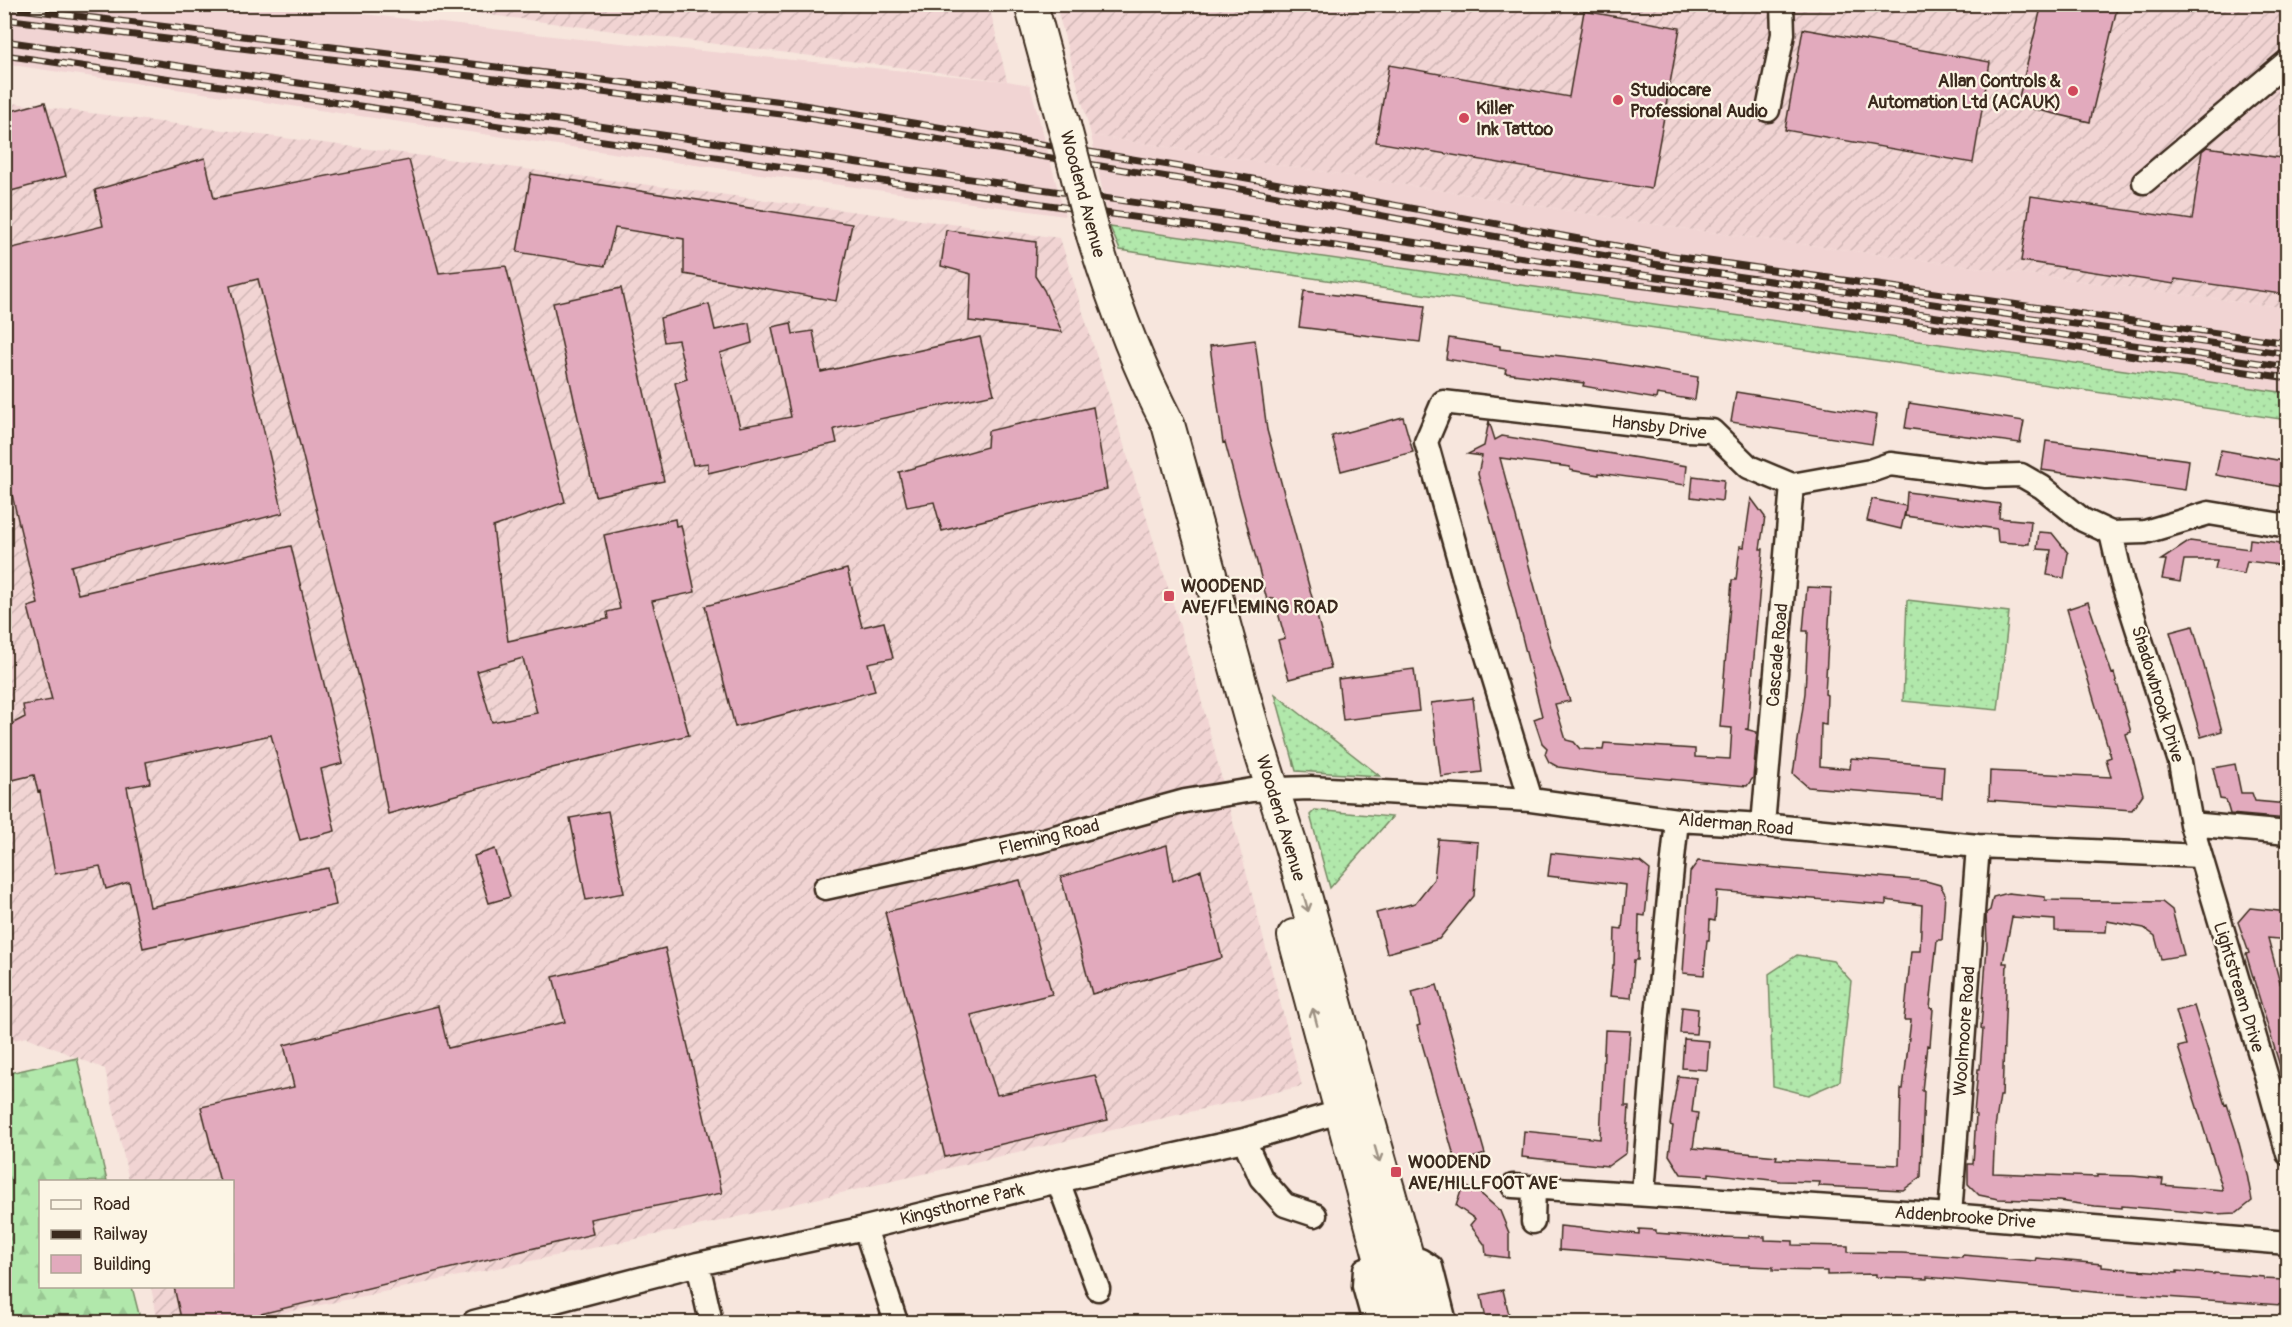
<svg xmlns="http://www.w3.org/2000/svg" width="2292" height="1327" font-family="Pangolin,sans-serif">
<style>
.built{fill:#f1d4d3}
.industrial{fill:url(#industrial-furrows)}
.grass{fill:url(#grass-dots);stroke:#768964;stroke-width:1.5}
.forest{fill:url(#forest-firs);stroke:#768964;stroke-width:1.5}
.building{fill:#e2aabd;stroke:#3b2a1e;stroke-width:1.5;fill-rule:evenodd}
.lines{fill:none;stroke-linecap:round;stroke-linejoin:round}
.street-casing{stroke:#3b2a1e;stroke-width:27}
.secondary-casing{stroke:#3b2a1e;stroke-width:36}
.street{stroke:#fcf5e5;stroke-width:22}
.secondary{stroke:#fcf5e5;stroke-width:32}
.rail-casing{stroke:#3b2a1e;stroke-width:7}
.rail{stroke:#fcf5e5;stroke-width:4.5;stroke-dasharray:14;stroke-linecap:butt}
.secondary-bridge-casing{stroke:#3b2a1e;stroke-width:36;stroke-linecap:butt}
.secondary-bridge{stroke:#fcf5e5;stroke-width:32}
.oneway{stroke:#9c9082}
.poi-dot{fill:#d1495b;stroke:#fcf5e5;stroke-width:2}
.labels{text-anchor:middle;stroke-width:4.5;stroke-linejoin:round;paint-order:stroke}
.poi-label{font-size:18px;font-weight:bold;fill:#3b2a1e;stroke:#fcf5e5;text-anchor:start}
.street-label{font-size:18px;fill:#3b2a1e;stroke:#fcf5e5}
</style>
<defs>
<pattern id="industrial-furrows" width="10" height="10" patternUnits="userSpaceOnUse" patternTransform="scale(1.5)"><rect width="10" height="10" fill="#f1d4d3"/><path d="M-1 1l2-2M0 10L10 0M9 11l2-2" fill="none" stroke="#d0b6b5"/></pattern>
<pattern id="grass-dots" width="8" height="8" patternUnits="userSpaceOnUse" patternTransform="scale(1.5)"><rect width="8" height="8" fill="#b1e8ab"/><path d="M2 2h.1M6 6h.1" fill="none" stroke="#99c793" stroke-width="1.8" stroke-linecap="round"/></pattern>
<pattern id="forest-firs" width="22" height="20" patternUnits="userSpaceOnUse" patternTransform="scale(1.5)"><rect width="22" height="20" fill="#b1e8ab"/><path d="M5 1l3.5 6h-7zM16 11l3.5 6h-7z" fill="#99c793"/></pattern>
</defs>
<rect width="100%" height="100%" fill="#f7e6dd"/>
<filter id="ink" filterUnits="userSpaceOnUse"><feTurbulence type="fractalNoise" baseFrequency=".0167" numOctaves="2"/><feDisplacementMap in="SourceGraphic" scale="12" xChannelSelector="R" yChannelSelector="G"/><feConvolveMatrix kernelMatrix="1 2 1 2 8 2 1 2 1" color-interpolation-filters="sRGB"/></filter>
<g filter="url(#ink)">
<path class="built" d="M4,5H286L570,38L1007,81L1030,85L1065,216L674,162L5,64Z
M1091,135L1679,228L2287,308V393L1110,227Z"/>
<path class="industrial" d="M411,5H989L1007,81Z
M1056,5H2287V308L1679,228L1091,135Z
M5,102L1060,238L1192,665L1302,1086L716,1222L240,1322H158L151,1287L232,1286V1182L129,1181L105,1069L27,1037L5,1042Z"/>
<path class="grass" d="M1110,227L2287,393V420L1120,250Z
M1907,600L2009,612L1998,710L1903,701Z
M1275,694L1380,776L1296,771Z
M1315,810L1392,817L1330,888L1310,815Z
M1797,955L1833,961L1851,981L1840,1081L1808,1095L1773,1086L1769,974Z"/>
<path class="forest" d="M77,1058L107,1181L40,1182V1286L132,1287L141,1322H5V1074Z"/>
<path class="building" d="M2042,4H2118L2090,122L2017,105Z
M1584,11L1680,28L1651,189L1376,142L1389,65L1569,97Z
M1803,29L1990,62L1973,163L1785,130Z
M45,102L66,176L4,193V113Z
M2207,147L2288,159V295L2175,279L2174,284L2021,261L2031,196L2192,220L2202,151Z
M205,158L214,198L409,160L439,273L506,266L565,502L493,527L508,641L608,619L607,612L620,609L604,535L675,519L676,526L681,525L695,592L652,601L689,735L552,768L388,814L372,729L258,279L230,286L283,513L71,566L78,594L291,546L343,763L321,769L335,831L300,840L271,735L146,762L150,783L127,787L150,907L328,868L336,905L143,948L129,882L106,889L100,866L55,874L40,791L38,792L34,775L4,782V728L25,717L23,705L52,700L28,607L38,604L4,461V250L103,226L95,190ZM523,658L537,713L492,722L477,671Z
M531,174L852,224L836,301L684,274V239L615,228L605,266L517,252Z
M946,230L1036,242L1035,276L1044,290L1062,332L969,321L971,274L941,266Z
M621,288L664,481L595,496L553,303Z
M1304,291L1425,306L1420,342L1299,327Z
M709,304L715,330L749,323L752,343L720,353L740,427L791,417L772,327L791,323L793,334L813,331L821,372L980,337L994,394L834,429L837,443L708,473V463L693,465L675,383L687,379L678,340L664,342L660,318Z
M1449,338L1500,346V349L1588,359L1698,377L1695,400L1657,394L1656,399L1583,386L1584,383L1505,373L1506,369L1446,359Z
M1255,340L1267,430L1331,668L1289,679L1278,640L1285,638L1274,598L1267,600L1225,442L1223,443L1210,346Z
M1736,392L1877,415L1872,444L1731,422Z
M1909,403L2024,421L2020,443L1905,428Z
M1093,407L1107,489L942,531L934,502L907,507L899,472L987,447L988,431Z
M1403,417L1413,452L1341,471L1332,436Z
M1489,421L1495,440L1502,436L1687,466L1685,485L1599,473V475L1570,470V467L1500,458L1551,647L1570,701L1555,704L1566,740L1574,742L1580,749L1603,750L1604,743L1695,749V757L1730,759L1732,728L1720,727L1732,580H1736L1740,546L1744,547L1751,498L1765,517L1760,549H1763L1748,729H1745L1757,732L1753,778L1747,786L1601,773L1558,767L1549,762L1545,754L1547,748L1542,743L1534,719L1542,716L1511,593L1478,474L1482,456L1468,454L1484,446Z
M2046,441L2189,460L2185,490L2042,470Z
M2221,450L2288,462V488L2216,475Z
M1693,476L1724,480L1722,501L1691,497Z
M1907,492L2000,504L1999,518L2031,521L2029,544L1998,542L1997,529L1905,516L1906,507L1901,529L1867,521L1872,499L1906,506Z
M2039,532L2052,533L2068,553L2064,578L2047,575L2051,550L2037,549Z
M2250,539L2288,544V566L2247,561L2244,574L2215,569L2217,560H2184L2180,582L2162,579L2166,560H2161L2190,541L2249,549Z
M847,569L862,627L884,622L893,658L868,663L875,691L735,727L705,606Z
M1807,587L1831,588L1825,694L1827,695L1826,725L1821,724L1820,766L1850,769L1851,758L1944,766L1942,798L1808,787L1793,774L1805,693L1808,631H1803Z
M2088,602L2112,674L2114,673L2131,732L2126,734L2143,794L2132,810L1989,800L1990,771L2111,777L2106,759L2111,757L2067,609Z
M2193,626L2222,731L2201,737L2170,632Z
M1414,669L1419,711L1343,720L1338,679Z
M1473,698L1482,772L1441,777L1431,703Z
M2235,764L2241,793H2252L2255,801L2288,804V819L2230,814L2226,800L2220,799L2213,768Z
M608,811L624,893L586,900L570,818Z
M1438,839L1478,842L1474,896L1439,939L1387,953L1376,913L1415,903L1434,879Z
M1167,845L1173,881L1201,870L1222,958L1092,994L1061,877Z
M495,849L510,897L489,903L474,856Z
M1551,853L1640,862L1650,870L1645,916L1639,915L1638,960H1634L1631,998L1610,996L1613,965H1614L1615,928L1622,929L1626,885L1548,876Z
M1698,861L1926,881L1940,885L1945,894L1942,940H1937L1930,1008L1933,1009L1930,1046L1927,1045L1922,1091H1924L1921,1177L1903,1190L1819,1186L1820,1182L1780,1181L1709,1173V1176L1681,1174L1669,1155L1673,1126L1670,1125L1678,1076L1696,1078L1692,1112L1698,1113L1693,1148L1777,1156L1776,1159L1899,1165L1901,1089H1903L1911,1020H1904L1911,951H1920L1922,905L1886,900V905L1717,891L1715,921L1710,920L1709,940H1707L1704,975L1683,973L1690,872Z
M1020,880L1052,994L971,1015L997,1095L1095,1075L1108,1120L945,1157L885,912Z
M2008,893L2045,897V900L2162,902L2172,910L2184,955L2161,959L2155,936L2144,928L2107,921L2106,932L2055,931V920L2012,917L2003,963H2007L2002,1096H2000L1995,1127L1993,1173L2097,1177V1175L2133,1176L2163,1179L2162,1185L2223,1190L2178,1047L2186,1045L2176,1011L2194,1006L2225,1105L2227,1104L2236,1132L2247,1174L2252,1201L2237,1213L2214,1214L2122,1206V1208L2095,1206L2059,1201L1998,1199L1979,1195L1968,1184V1164H1973L1976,1115L1974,1114L1978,1069H1980L1983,1029L1981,1028L1987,947L1986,913L1990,910L1993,897Z
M2250,908L2288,912V940L2268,938L2280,983L2281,982L2288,1000V1076H2283L2246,954L2249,953L2238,922Z
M665,948L722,1193L590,1219L593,1234L223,1323H182L174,1287H232V1182H220L201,1107L294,1087L284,1045L438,1006L448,1048L565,1022L553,977Z
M1437,985L1485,1154L1456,1163L1417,1026L1420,1025L1412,992Z
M1682,1007L1698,1009L1696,1034L1680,1033Z
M1605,1030L1630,1031L1625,1106H1629L1626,1153L1608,1166L1522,1157L1524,1131L1600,1139Z
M1684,1039L1709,1041L1707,1070L1682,1068Z
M1463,1185L1481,1194L1500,1211L1509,1233V1258L1486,1255L1485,1245L1470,1225L1475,1219L1456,1206Z
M1560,1226L1639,1234V1229L1656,1230V1233L1723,1238V1237L1749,1238V1236L1765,1237V1240L1793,1241V1245L1848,1246V1252L1902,1253L1962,1257L1963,1255L2035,1261L2036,1258L2102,1264V1267L2137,1270L2177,1273V1271L2214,1274V1273L2264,1277V1279L2283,1280L2281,1305L2106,1293L1927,1277V1279L1876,1277V1274L1827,1275V1271L1773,1270V1267L1721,1265L1690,1260L1559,1250Z
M1503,1290L1511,1323H1487L1481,1295Z"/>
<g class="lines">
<defs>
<path id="street" d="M1768,110L1783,34L1782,4
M2144,182L2288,61
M2111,533L2122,581L2180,762L2191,824L2267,1078L2288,1154
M1531,800L1474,613L1426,442L1443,402L1687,430L1712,431L1749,467L1792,485L1870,471L1890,464L1986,476L2021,475L2042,487L2083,520L2111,533L2145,532L2209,513L2288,526
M2191,824L2288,833
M1763,825L1792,485
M825,888L1040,841L1185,801L1252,790L1310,788L1531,800L1677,820L1763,825L1978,846L2200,856
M1244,1140L1261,1178L1285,1205L1315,1215
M1058,1181L1098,1289
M1513,1186L1950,1215L2288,1243
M1643,1194L1657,1015L1677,820
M1950,1215L1978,846
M1533,1222L1534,1187
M865,1228L896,1322
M698,1264L711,1322
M474,1322L698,1264L865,1228L1058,1181L1244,1140L1356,1107
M1374,1322L1364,1286L1365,1269L1382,1264L1420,1260L1431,1267L1445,1322"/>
<path id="secondary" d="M1031,4L1064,125
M1093,235C1113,300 1136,363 1168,424L1252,725L1291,846L1408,1260L1423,1322
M1294,936L1382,1264L1395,1322"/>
</defs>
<use href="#street" class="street-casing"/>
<use href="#secondary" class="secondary-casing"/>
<use href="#street" class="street"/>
<use href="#secondary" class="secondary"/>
<defs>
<path id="rail" d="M4,7L791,103L1236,176L1666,255L2288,343
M4,19L789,115L1235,188L1458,230L1664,266L2288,354
M4,41L2288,367
M4,55L1454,263L1662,288L2288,378"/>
</defs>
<use href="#rail" class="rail-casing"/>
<use href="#rail" class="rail"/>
<defs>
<path id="secondary-bridge" d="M1064,125L1093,235"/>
</defs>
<use href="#secondary-bridge" class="secondary-bridge-casing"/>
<use href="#secondary-bridge" class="secondary-bridge"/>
</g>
<defs><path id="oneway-shaft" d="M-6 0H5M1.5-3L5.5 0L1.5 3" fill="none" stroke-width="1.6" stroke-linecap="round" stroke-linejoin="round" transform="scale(1.5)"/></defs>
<g class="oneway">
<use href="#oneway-shaft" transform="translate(1306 903) rotate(74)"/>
<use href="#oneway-shaft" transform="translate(1315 1017) rotate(-105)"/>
<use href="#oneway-shaft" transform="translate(1377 1154) rotate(74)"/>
</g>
</g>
<g class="poi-dot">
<circle cx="2073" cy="91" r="6"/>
<circle cx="1618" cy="100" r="6"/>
<circle cx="1464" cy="118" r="6"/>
<rect x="1163" y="590" width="12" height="12" rx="3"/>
<rect x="1390" y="1166" width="12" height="12" rx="3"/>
</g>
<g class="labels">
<g class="poi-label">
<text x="2061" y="87" text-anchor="end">Allan Controls &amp;<tspan x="2061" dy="21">Automation Ltd (ACAUK)</tspan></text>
<text x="1630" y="96">Studiocare<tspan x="1630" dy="21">Professional Audio</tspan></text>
<text x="1476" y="114">Killer<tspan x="1476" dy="21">Ink Tattoo</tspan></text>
<text x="1181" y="592">WOODEND<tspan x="1181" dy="21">AVE/FLEMING ROAD</tspan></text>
<text x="1408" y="1168">WOODEND<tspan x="1408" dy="21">AVE/HILLFOOT AVE</tspan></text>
</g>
<g class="street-label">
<text transform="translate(1083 194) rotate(75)" y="6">Woodend Avenue</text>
<text transform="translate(1659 427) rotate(7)" y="6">Hansby Drive</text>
<text transform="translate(1777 655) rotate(-85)" y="6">Cascade Road</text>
<text transform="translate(2158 694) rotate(73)" y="6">Shadowbrook Drive</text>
<text transform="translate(1281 818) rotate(73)" y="6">Woodend Avenue</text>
<text transform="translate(1736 824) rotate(5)" y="6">Alderman Road</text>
<text transform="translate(1049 837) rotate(-14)" y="6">Fleming Road</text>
<text transform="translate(2239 987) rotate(73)" y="6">Lightstream Drive</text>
<text transform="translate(1964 1031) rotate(-86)" y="6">Woolmoore Road</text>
<text transform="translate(962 1204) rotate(-14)" y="6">Kingsthorne Park</text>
<text transform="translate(1965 1217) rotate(4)" y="6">Addenbrooke Drive</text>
</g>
</g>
<rect width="2292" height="1327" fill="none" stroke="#fcf5e5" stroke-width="24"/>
<rect x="12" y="12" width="2268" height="1303" fill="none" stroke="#3b2a1e" stroke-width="2" filter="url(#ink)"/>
<rect x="39" y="1180" width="195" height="108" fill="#fcf5e5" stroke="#afa495" stroke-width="1.5"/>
<rect x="51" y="1200" width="30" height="9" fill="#fcf5e5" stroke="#afa495" stroke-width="1.5"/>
<text x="93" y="1210" font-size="18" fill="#3b2a1e">Road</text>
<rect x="51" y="1230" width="30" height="9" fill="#3b2a1e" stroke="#afa495" stroke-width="1.5"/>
<text x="93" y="1240" font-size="18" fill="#3b2a1e">Railway</text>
<rect x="51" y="1255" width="30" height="18" fill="#e2aabd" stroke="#afa495" stroke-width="1.5"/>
<text x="93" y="1270" font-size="18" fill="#3b2a1e">Building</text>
</svg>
